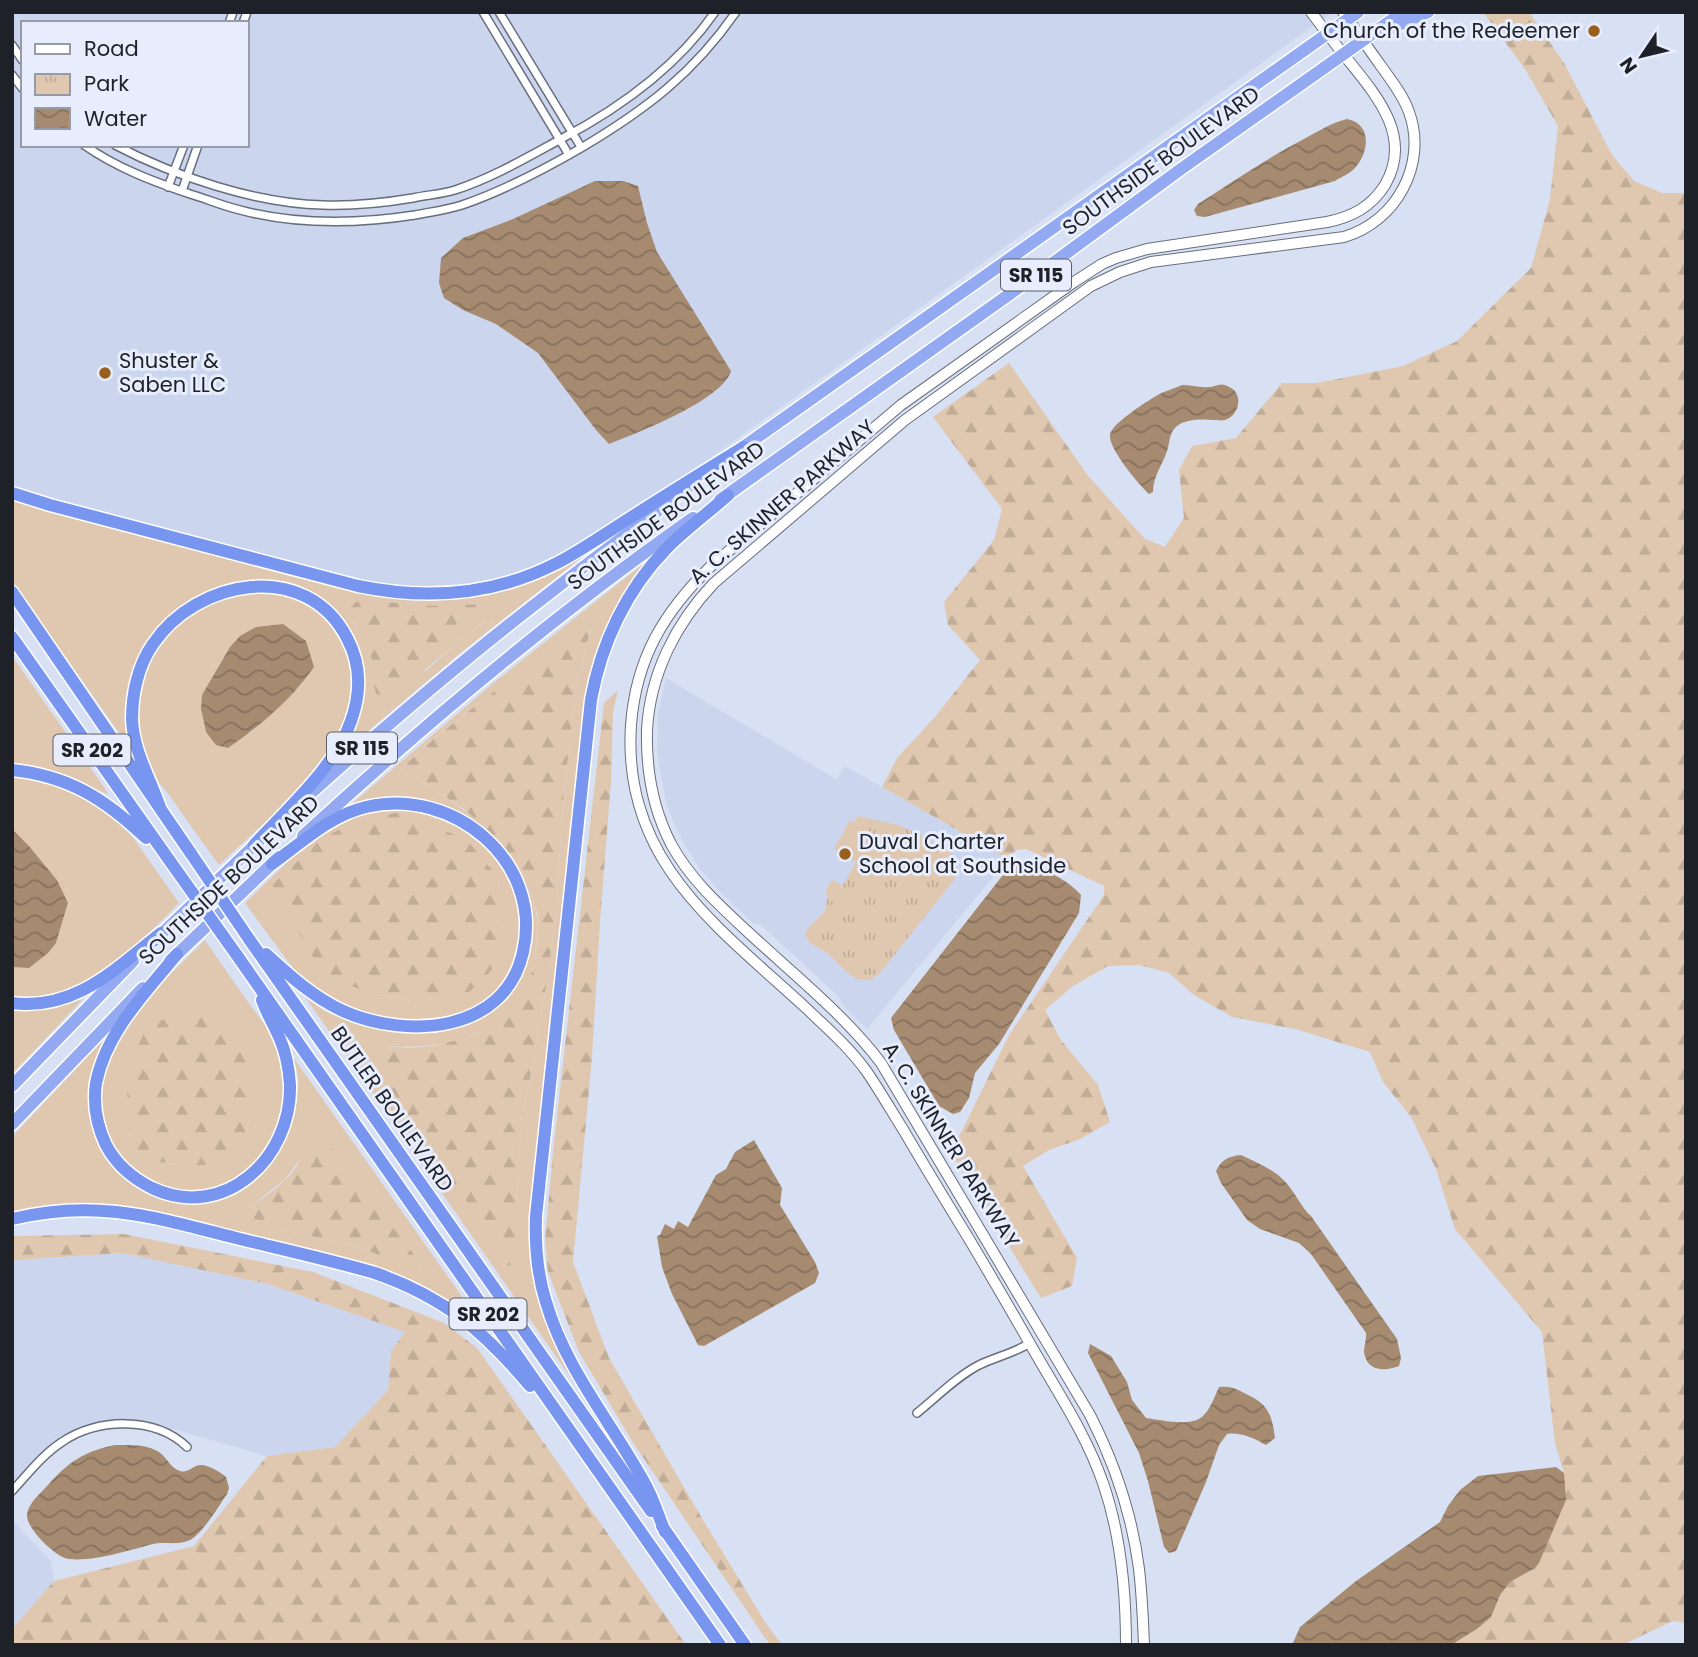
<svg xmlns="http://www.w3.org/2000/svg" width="1698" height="1657" font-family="Poppins,sans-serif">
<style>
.built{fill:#cbd5ee;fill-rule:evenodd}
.green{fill:#e0c8b0;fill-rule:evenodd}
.forest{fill:url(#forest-firs)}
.park{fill:url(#park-tufts)}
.water{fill:url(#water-waves)}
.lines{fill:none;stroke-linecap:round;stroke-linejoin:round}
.minor-casing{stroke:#676e7e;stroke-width:10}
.secondary-casing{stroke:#676e7e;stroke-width:12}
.trunk-casing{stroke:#fff;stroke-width:15}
.motorway-casing{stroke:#fff;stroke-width:15}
.minor{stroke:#fff;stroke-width:7}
.secondary{stroke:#fff;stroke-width:10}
.trunk{stroke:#93aaf2;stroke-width:12}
.motorway{stroke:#7895ef;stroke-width:12}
.motorway-bridge-casing{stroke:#fff;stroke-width:15;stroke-linecap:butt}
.motorway-bridge{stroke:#7895ef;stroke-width:12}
.poi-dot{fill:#98601c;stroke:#e7edfc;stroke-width:2.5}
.labels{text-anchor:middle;stroke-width:6;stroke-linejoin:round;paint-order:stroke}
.shield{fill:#e7edfc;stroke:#5b5e68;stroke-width:2}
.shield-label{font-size:19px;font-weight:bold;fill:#1f2128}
.poi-label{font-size:21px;fill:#1f2128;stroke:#e7edfc;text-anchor:start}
.street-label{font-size:21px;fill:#1f2128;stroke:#e7edfc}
</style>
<defs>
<pattern id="forest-firs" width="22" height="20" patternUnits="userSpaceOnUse" patternTransform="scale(1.75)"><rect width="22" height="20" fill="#e0c8b0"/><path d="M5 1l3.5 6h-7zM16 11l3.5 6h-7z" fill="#c0ac97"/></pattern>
<pattern id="park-tufts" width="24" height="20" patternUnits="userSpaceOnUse" patternTransform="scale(1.75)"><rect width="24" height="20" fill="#e0c8b0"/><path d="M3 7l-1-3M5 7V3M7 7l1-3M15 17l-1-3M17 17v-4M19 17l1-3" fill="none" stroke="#c0ac97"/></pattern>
<pattern id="water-waves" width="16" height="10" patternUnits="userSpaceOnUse" patternTransform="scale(1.75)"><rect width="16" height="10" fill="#a68b71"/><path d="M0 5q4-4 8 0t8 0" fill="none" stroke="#87715d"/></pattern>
</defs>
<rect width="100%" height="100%" fill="#d8e0f3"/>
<path class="built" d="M12,12H1333L703,463L577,545L537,567L487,583L441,589H399L342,578L41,499L12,488ZM23,23H247V145H23Z
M666,678L836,779L845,766L1008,859L867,1029L846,1009L837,995L760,924H754L722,894L701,870L687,849L676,828L666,803L657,753L658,713Z
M122,1253L268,1284L406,1332L391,1351L388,1390L335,1447L267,1456L145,1421L122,1419L103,1421L80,1427L54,1440L40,1453L12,1484V1263L17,1260Z
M12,1520L51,1561L54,1581L12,1629Z"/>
<path class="green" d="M12,498L378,594L449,597L595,547L464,650L342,753L356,722L350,637L291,586V584C226,566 152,607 133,672C126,695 126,723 129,747L12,581ZM366,596C399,608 446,608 481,604L488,619L455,644L426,671L372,663L368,648L353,622Z
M648,560L649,562L593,670L535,1265L579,1383L576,1385L305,997C311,1001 317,1006 323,1010C350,1024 415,1041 444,1028C467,1018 488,1002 510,990L527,903L471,822L451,809L428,802L400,799L348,807L497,680ZM591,628L575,692L562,813L557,906L547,981L521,1129L516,1206V1265L503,1266L387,1046C437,1050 495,1039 524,993C532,979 534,962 536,947C540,924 537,912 530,890C529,885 528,879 525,875C498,826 446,798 401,769C457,713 525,671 591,628Z
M245,592H278L297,598L326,616L343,640L354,674L351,706L331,751L300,790L219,865C203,843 187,821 172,799C165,789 155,779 150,768C124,713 141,649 190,614C206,602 226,597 245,592ZM230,647L303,683L250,733L206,732L201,709L218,668Z
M12,656L108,793V794L75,782L12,768Z
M12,776L35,779L66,787L110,813L134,839L179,903L122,960L107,972L60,996L12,1000V967L29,968L56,943L68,904L57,880L29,846L12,829Z
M419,809L475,833L508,874L522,915L521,943L506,983L484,1003L443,1021L381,1019L341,1004L318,991L298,975L245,903L303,847L338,823L368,811ZM401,812L416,820L497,876C502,908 505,926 499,958L421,1003L396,997L375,995L311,955L295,926L281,909Z
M850,820L874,833L857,863L834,849Z
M832,880L843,886L833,903L827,899L826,890Z
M205,940C220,962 235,984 251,1006C262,1021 275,1037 280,1056C287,1083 284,1114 271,1139C245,1191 178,1209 133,1169C128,1165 121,1160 117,1155C92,1120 98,1070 120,1035C143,999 175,970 205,940ZM254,1100L244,1139L219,1165H189L158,1162Z
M83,999L12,1074V1007L48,1008Z
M105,1038L97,1134L156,1195C172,1204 190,1206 208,1203C256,1196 285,1155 294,1110C296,1100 299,1088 298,1078C297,1071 295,1064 293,1057L482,1325L481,1326L469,1314L450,1301L148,1213L12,1216V1137ZM300,1160L410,1249L419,1261L421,1273L374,1253L331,1240L288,1231L239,1213L255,1203L284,1180Z"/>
<path class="forest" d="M1483,12H1529L1564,63L1612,155L1634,181L1662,193H1686V1623L1673,1621L1622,1645H1451L1477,1629L1491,1617L1500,1595L1510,1582L1535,1568L1564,1473L1555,1444L1542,1332L1455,1229L1436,1169L1411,1117L1383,1082L1370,1052L1295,1029L1232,1017L1194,995L1169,973L1139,965L1108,966L1073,986L1045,1010L1061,1040L1098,1085L1110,1122L1080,1139L1049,1150L1023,1166L1077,1258L1072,1286L1041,1298L951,1153L1009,1035L1104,895V886L1026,849L1016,850L1008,859L882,787L897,758L935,717L980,660L948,625L944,602L994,540L1002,509L933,417L1009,363L1089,477L1145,539L1165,547L1184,518L1179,470L1192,446L1236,438L1282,383H1317L1403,366L1457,341L1531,268L1550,199L1558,126L1525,69Z
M366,596C400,608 445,607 481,604L484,605L490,612L488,619L455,644L387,703C369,696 375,674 371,658C366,640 350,625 351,607L356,602Z
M591,627L575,692L562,813L557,906L547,981L521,1129L516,1206V1265L503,1266L473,1210L426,1144L370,1055L387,1046L409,1048L432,1046L453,1041L474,1035L493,1024L510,1010L524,992L532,972L538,938V916L526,876L502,843L464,809L401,769C435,735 475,706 514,677C539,659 563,640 591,627Z
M618,690L613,712L611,781L600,922L592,1057L573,1262L609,1358L703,1520L765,1622L782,1645H770L632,1441L579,1352L548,1272L545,1240L553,1151L604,703Z
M401,812L416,820L466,839L497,876L503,913L504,930L499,958L490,972L468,993L421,1003L396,997L375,995L344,983L333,976L311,955L295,926L281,909L272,885L319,841L356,820Z
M188,1013L220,1024L237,1045L251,1072L254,1100L244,1139L231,1157L219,1165H189L158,1162L135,1147L128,1127L127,1078L136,1050L148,1024Z
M309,1138L323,1141L335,1152L419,1261L421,1274L374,1253L331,1240L288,1231L238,1213C261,1201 289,1182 301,1159C304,1152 306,1145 309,1138Z
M124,1234L313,1272L444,1323L477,1348L686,1645H12V1629L54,1581L194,1546L267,1456L335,1447L388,1390L391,1351L405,1332L268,1284L122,1253L17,1260L12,1262V1236Z"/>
<path class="park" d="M858,816L898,825L912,831L948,851L954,856L957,863L956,875L954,880L880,973C858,992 844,968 828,954C822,949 815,946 808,942L809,940L805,935L806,931L825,911L827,899L833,902L873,833L854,822Z"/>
<path class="water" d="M1347,119C1373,124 1369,154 1354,169C1349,174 1341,177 1335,181L1205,217L1197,216L1194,210L1198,204C1232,182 1266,159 1302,140C1317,132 1331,123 1347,119Z
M595,181H623L638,186L647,223L657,252L731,371C723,400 637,433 609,444L596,430L538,353L496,324L463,310L444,298L439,283L441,258L463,238L513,219Z
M1182,385C1191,385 1200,388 1209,387C1214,387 1219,383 1225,385C1226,385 1233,389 1234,390C1243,399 1237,417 1225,420C1221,421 1217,420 1214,420C1202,419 1186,419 1177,426C1169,432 1170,443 1167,451C1162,466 1153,476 1153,492L1149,494C1139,485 1108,448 1110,435C1111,424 1146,402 1156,396C1164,391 1173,389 1182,385Z
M283,624L306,641L314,667C293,698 259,727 228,748L216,745L206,732L201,709L202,695L230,647L240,636L256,627Z
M12,829L29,846L57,880L68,903L56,943L48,953L29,968L12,967Z
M1027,863C1046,870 1067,879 1081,895L1079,913L999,1044L975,1073L969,1098L960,1112L953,1114L939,1106L894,1030L891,1018L1006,871L1016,864Z
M754,1140L782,1188L780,1205L815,1262L819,1273L815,1283L704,1346L698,1345L672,1294L662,1267L657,1236L660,1235L665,1224L674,1229L678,1221L688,1227L716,1175L726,1169L735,1152Z
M1241,1155C1260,1164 1279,1171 1291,1189C1298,1198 1302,1208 1311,1216L1397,1339L1401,1358L1399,1366C1387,1371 1369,1372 1365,1356C1362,1350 1367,1341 1366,1333L1311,1254L1299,1243L1260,1229L1247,1220L1221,1183L1216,1171C1221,1160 1229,1156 1241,1155Z
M1090,1344L1111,1356L1127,1382L1132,1400L1146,1418C1161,1420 1189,1427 1202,1417C1210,1410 1215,1396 1219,1387C1231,1386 1235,1388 1246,1394C1268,1404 1272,1414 1275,1438L1266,1445C1253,1438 1241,1432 1227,1434L1219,1445L1206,1482L1176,1551L1169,1553L1164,1547L1148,1481L1139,1453L1088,1353Z
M115,1445C129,1445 147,1444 159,1452C167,1457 170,1468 180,1471C188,1474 193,1465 201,1465C209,1465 220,1472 226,1477L229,1488L227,1494C218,1507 203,1533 190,1540C178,1546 165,1541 153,1544C129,1550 94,1562 69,1559C56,1558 26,1528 27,1515C28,1503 41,1493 48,1485C68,1462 85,1451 115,1445Z
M1556,1467L1564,1473L1566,1500L1539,1563L1535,1568L1510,1582L1500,1595L1491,1617L1477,1629L1451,1645H1292L1300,1627L1356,1581L1440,1522L1448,1506L1460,1490L1478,1476Z"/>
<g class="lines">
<defs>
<path id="minor" d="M483,12L569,155
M499,12L581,147
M229,23L233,12
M243,23L247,12
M12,45L23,61
M12,75L23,89
M84,145C117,168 152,181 190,194C207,199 223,206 240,210C297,225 357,224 415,215C430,212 447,210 462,205C503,191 543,170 581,148C645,110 693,74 736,12
M115,145C174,176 257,204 323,205C354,206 383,203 413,198C427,195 442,194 455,190C492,178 526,158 561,139C620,108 676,68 715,12
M168,187L184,145
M182,191L198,145
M917,1413C937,1397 956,1377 979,1365C996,1357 1014,1353 1030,1343
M12,1491C28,1474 42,1455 62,1442C97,1418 155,1416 187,1447"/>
<path id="secondary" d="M1126,1645C1126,1590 1121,1535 1103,1483C1086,1434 1058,1393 1033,1349C1012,1312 991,1276 969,1239C947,1203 925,1167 904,1131C892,1112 880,1091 867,1072C850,1048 827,1028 806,1008C717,926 622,861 631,725C636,658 664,612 711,566L901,405L1074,282L1102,264L1116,258L1147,249L1327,222C1352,217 1371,207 1385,185C1413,137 1377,96 1348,60C1335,44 1323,28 1311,12
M1144,1645C1143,1619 1142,1594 1139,1569C1132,1514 1115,1464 1090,1415L881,1063C845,1015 792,973 748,932C719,905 690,879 671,844C653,809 646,769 647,730C650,674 676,623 714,583L905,420L1091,286L1120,272L1151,262L1344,237C1396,222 1428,164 1409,112C1403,95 1391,80 1381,66C1368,48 1356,30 1343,12"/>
<path id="trunk" d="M1383,32L1428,12
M735,453L1358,12
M720,500L1049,266L1181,169L1403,12
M302,801C382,729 465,658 551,592C598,555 648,519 695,482
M303,836C426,723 556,614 693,518
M154,941L260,840
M170,961L279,857
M12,1086L133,961
M12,1124L143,988"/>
<path id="motorway" d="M12,493L50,505L358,586C426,600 495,595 557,563C582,550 606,533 630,518C668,494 706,470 744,447
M12,592L192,855
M12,637L172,864
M12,770C69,776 105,799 146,838
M161,810C151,780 133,751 132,719C132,694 138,665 153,644C197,579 306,559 347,638C361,664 361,693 351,721C336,766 286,810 254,845
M249,939L651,1511
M177,954C146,992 106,1032 96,1083C93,1104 97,1126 106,1145C116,1164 132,1178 152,1188C224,1222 292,1158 290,1085C289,1069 286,1053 280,1039C274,1025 267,1014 262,1000
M236,954L720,1645
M266,954C290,976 313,997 343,1011C406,1039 505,1034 523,952C544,862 453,786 366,807C331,815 301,843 272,864
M12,1003C75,1011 115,969 161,933
M12,1219C98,1198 157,1218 240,1239C285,1250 330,1260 375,1273C444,1297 484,1331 530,1386
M662,1526L745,1645
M665,1532C658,1515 653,1497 644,1482C611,1422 565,1368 546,1302C537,1274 535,1245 536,1216L591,700C601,644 626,590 667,548C686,529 708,513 728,495"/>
</defs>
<use href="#minor" class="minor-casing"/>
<use href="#secondary" class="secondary-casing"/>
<use href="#trunk" class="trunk-casing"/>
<use href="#motorway" class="motorway-casing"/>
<use href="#minor" class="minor"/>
<use href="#secondary" class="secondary"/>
<use href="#trunk" class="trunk"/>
<use href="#motorway" class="motorway"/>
<defs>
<path id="motorway-bridge" d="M192,855L249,939
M172,864L236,954"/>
</defs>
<use href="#motorway-bridge" class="motorway-bridge-casing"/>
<use href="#motorway-bridge" class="motorway-bridge"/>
</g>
<g class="poi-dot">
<circle cx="1594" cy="31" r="7"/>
<circle cx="105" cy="373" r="7"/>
<circle cx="845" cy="854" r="7"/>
</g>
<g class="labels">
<g class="shield">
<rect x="1001" y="259.5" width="70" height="31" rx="5"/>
<rect x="327" y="732.5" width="70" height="31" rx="5"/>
<rect x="53.5" y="734.5" width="77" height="31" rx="5"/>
<rect x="449.5" y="1298.5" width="77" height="31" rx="5"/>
</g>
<g class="shield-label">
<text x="1036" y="282">SR 115</text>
<text x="362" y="755">SR 115</text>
<text x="92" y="757">SR 202</text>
<text x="488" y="1321">SR 202</text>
</g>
<g class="poi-label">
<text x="1580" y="38" text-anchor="end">Church of the Redeemer</text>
<text x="119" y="368">Shuster &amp;<tspan x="119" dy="24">Saben LLC</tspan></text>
<text x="859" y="849">Duval Charter<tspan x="859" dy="24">School at Southside</tspan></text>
</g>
<g class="street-label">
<text transform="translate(1161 161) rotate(-36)" y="7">SOUTHSIDE BOULEVARD</text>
<text transform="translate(782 502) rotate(-41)" y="7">A. C. SKINNER PARKWAY</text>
<text transform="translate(666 516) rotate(-36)" y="7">SOUTHSIDE BOULEVARD</text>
<text transform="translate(229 880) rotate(-43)" y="7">SOUTHSIDE BOULEVARD</text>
<text transform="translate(392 1109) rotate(55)" y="7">BUTLER BOULEVARD</text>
<text transform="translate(951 1145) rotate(58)" y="7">A. C. SKINNER PARKWAY</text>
</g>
</g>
<rect width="1698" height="1657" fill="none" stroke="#1f2128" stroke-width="28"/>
<rect x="21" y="21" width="228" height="126" fill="#e7edfc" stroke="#979ba7" stroke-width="2"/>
<rect x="35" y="44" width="35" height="10" fill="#ffffff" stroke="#979ba7" stroke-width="2"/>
<text x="84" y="56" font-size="21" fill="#1f2128">Road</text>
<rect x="35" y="74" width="35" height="21" fill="url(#park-tufts)" stroke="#979ba7" stroke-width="2"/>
<text x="84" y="91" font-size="21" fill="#1f2128">Park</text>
<rect x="35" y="108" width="35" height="21" fill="url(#water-waves)" stroke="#979ba7" stroke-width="2"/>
<text x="84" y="126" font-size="21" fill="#1f2128">Water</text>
<g transform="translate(1642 56) rotate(235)" stroke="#e7edfc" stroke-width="5" paint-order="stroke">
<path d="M0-5L12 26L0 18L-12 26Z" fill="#1f2128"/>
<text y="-10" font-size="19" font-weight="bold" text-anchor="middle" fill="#1f2128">N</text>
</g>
</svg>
